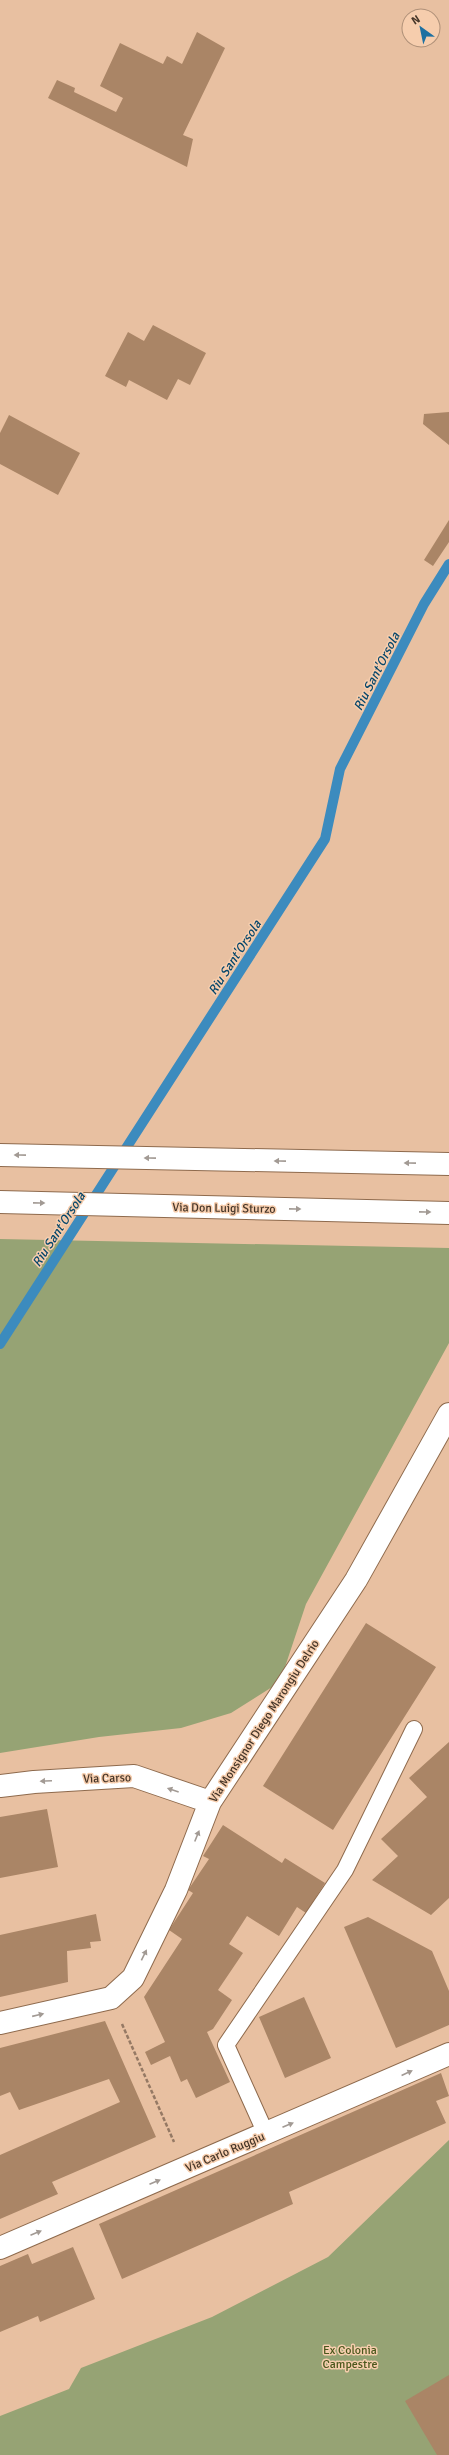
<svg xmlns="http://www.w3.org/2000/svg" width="449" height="2455" font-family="Signika,sans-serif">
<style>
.green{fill:#96a374}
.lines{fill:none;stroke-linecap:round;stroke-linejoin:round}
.stream{stroke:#3c8bbe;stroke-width:10}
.building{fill:#aa8566}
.lane-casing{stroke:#8e6a4d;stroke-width:18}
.street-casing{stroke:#8e6a4d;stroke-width:24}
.secondary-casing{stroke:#8e6a4d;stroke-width:24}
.path{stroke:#957964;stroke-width:2.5;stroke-dasharray:4 2;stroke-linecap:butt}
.lane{stroke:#fff;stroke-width:16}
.street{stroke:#fff;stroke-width:22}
.secondary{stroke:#fff;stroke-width:22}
.oneway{fill:#a29a94}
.labels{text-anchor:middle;stroke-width:3;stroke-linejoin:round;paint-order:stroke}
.street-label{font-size:12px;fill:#453528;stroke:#f6cdad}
.park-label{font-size:12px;fill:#4a571c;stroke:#f6cdad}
.water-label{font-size:13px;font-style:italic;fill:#07476b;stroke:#f6cdad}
</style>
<rect width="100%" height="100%" fill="#e8c0a1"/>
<path class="green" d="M0,1239L449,1248V1343L306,1604L280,1682L231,1713L181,1728L99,1737L0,1753Z
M449,2140V2455H0V2416L69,2389L81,2368L212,2317L328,2257Z"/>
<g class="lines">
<path class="stream" d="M0,1344L325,839L340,769L424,604L449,564"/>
</g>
<path class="building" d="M197,32L225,48L183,135L193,139L187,167L48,98L57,80L75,88L74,92L116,112L123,98L100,86L120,43L163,64L167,56L182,64Z
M153,325L206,353L190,385L178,379L167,400L129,380L126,387L105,376L128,332L144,341Z
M449,412V445L423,424L424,414Z
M9,415L80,453L58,495L0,464V433Z
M449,520V542L433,566L424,560Z
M366,1623L436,1667L333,1830L263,1786Z
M449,1742V1898L431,1915L372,1880L398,1856L381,1839L427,1797L409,1778Z
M47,1809L58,1867L0,1878V1817Z
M223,1825L282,1863L285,1858L325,1883L306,1913L297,1907L279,1936L247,1916L229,1944L243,1953L218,1990L232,2000L213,2029L207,2032L230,2082L196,2098L187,2079L181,2082L170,2056L151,2065L145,2052L165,2042L144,1997L182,1939L169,1930L193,1893L188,1890L209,1859L203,1856Z
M96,1914L101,1941L90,1942L91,1948L67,1951L68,1982L0,1997V1935Z
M368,1917L432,1951L449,1991V2025L396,2048L344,1927Z
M304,1997L331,2058L285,2078L259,2017Z
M105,2021L156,2137L52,2182L58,2194L0,2219V2155L120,2102L109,2079L19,2110L10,2092L0,2096V2048Z
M441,2073L449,2096L436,2101L446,2123L289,2192L293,2204L122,2279L99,2224Z
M73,2247L95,2299L40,2322L38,2316L0,2332V2266L28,2254L32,2264Z
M449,2375V2455H437L405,2401Z"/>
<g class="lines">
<defs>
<path id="lane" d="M266,2134L226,2045L345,1870L414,1729"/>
<path id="street" d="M0,1786L34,1782L134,1776L210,1802
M0,2023L111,1998L133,1978L176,1890L210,1802L356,1580L449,1414
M0,2248L449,2054"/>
<path id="secondary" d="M0,1155L449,1164
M0,1202L449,1213"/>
</defs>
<use href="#lane" class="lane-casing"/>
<use href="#street" class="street-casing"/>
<use href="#secondary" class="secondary-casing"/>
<path class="path" d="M122,2024L174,2142"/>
<use href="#lane" class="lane"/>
<use href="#street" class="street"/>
<use href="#secondary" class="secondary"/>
</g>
<defs><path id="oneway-solid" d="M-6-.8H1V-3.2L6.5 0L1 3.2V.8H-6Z"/></defs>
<g class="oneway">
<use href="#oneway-solid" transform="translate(20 1155) rotate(-179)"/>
<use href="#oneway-solid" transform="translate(150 1158) rotate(-179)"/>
<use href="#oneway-solid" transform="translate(280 1161) rotate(-179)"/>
<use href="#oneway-solid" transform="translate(410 1163) rotate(-179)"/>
<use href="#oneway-solid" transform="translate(39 1203) rotate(1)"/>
<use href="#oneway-solid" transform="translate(295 1209) rotate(1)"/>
<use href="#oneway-solid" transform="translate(425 1212) rotate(1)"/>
<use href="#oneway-solid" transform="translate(46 1781) rotate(177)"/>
<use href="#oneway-solid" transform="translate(173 1790) rotate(-161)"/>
<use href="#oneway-solid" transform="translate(197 1836) rotate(-68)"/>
<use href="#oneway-solid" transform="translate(144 1955) rotate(-64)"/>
<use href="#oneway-solid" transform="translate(38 2015) rotate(-13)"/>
<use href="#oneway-solid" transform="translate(407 2073) rotate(-25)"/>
<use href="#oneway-solid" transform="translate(288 2125) rotate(-23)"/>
<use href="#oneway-solid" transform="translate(155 2182) rotate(-23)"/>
<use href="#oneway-solid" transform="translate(36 2233) rotate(-23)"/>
</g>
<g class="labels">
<g class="street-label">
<text transform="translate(224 1208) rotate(1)" y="4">Via Don Luigi Sturzo</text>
<text transform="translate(264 1721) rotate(-57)" y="4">Via Monsignor Diego Marongiu Delrio</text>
<text transform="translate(107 1778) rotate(-2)" y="4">Via Carso</text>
<text transform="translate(225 2152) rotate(-23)" y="4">Via Carlo Ruggiu</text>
</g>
<g class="park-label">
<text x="350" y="2354">Ex Colonia<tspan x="350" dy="14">Campestre</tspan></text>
</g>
<g class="water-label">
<text transform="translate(376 671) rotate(-63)" y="5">Riu Sant'Orsola</text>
<text transform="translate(234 957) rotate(-57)" y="5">Riu Sant'Orsola</text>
<text transform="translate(58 1229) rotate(-57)" y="5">Riu Sant'Orsola</text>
</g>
</g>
<g transform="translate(421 28) rotate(327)"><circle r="19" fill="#f6cdad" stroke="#af9078"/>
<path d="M0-3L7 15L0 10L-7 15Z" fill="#1e70a1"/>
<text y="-6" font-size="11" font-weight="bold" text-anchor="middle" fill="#453528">N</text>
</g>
</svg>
